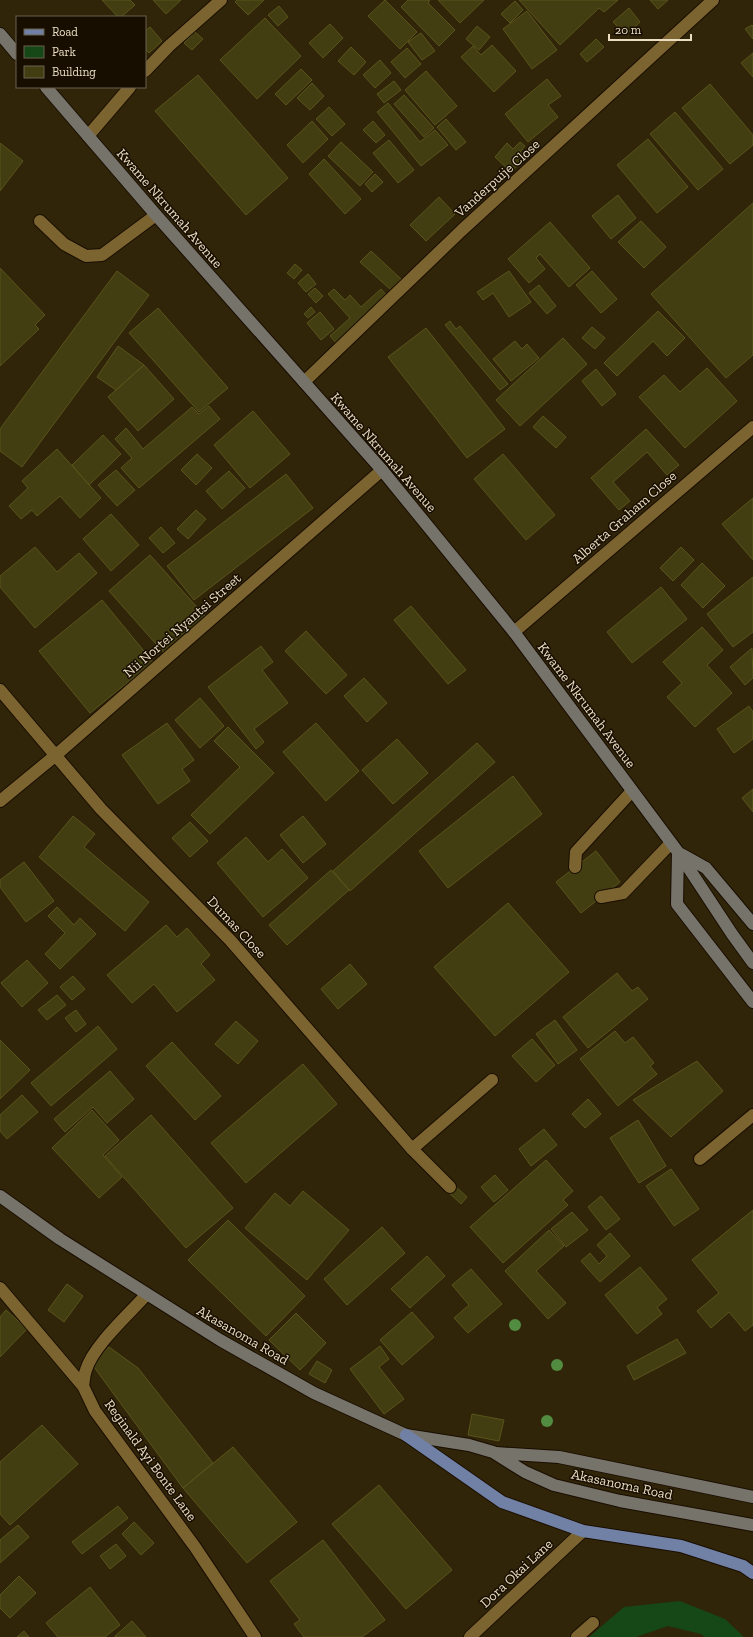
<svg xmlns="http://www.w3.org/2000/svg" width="753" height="1637" font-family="'Zilla Slab',serif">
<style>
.green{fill:#154717}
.building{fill:#423e12;stroke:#59541c}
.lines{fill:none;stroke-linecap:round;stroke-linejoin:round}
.service-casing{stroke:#190d00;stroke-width:14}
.minor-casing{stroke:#190d00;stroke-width:14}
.secondary-casing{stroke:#190d00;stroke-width:14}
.primary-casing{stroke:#190d00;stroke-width:14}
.service{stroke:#7c6430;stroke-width:12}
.minor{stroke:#7c6430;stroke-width:12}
.secondary{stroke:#76736a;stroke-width:12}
.primary{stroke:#7181a5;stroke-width:12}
.tree{fill:#518c41}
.labels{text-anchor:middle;stroke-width:3;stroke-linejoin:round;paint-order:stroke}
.street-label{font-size:14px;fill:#eaddc2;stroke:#170e00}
</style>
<rect width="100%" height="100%" fill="#312509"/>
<path class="green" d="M680,1601L725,1619L744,1637H705L701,1634L668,1626L636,1637H589L624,1607Z"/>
<path class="building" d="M102,0H130L135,5L121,17H118Z
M153,0H181L166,14Z
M237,0H264L248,15L235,2Z
M385,0L417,32L400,49L368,16Z
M408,0H430L428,3L455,30L439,46L401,7Z
M438,0H484L460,23Z
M519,0H618L604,12L599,8L560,45Z
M650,0H668L658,9Z
M515,1L523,10L510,23L501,14Z
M279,6L288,17L278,26L268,15Z
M629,8L640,22L626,35L613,22Z
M527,11L557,50L532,69L503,29Z
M265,18L301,56L257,99L220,60Z
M330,24L343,38L323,58L309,43Z
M752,25L753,26V39L745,29Z
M477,26L490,37L479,50L466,39Z
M150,27L162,41L149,53L145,49V31Z
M195,32L203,39L192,50L184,43Z
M421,33L435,51L422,60L408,42Z
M596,39L604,47L587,62L580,54Z
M492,45L516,71L494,92L461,57L473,46L481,55Z
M351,47L366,62L354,75L338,61Z
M407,48L421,64L405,78L391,62Z
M753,53V77L741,63Z
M380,60L391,73L375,88L363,75Z
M301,69L312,80L286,105L275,94Z
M426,71L457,106L435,125L405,90Z
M198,75L288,178L246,215L155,111Z
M547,79L561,96L548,105L558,117L528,142L505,114Z
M394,81L401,90L384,103L377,94Z
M312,83L324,96L310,110L297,98Z
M710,84L753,135V145L730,164L682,108Z
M404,95L434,128L424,137L394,104Z
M388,103L420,142L435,130L448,145L421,166L377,112Z
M329,107L345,124L332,136L316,119Z
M675,112L723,169L698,190L650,134Z
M446,119L466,142L456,150L437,127Z
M312,121L328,139L303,163L287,145Z
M373,121L385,135L376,143L363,130Z
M648,139L688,187L657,213L617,165Z
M389,140L414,170L398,183L373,153Z
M341,142L373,172L360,186L328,156Z
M520,142L525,146L520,152L525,157L511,172L495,157L507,143L513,149Z
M0,143L23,161L0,191Z
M324,159L361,199L345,214L309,174Z
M375,174L383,182L372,192L365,184Z
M618,195L636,218L611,239L592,216Z
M439,197L455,214L426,241L410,225Z
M753,203V355L726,378L651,294Z
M641,221L666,247L644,268L618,242Z
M550,222L590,268L569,287L540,254L536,258L545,269L529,283L508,259Z
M371,251L401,279L391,290L360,262Z
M295,264L302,270L294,279L287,273Z
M0,268L45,315L35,325L39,329L0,366Z
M117,271L149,295L22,467L0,451V429Z
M509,271L531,302L509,317L493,293L483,300L477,292Z
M592,271L617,299L601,313L576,285Z
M308,274L316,284L306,292L298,283Z
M539,285L556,306L547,314L529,293Z
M315,288L323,296L316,303L308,294Z
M334,289L345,300L350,295L361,307L381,289L390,299L339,346L330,336L350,318L328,294Z
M311,307L315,312L308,318L304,314Z
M158,308L228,388L199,412L129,333Z
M658,311L685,338L667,356L653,341L617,376L604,363Z
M320,312L334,329L321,340L307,323Z
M450,321L456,329L460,326L508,384L500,390L445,325Z
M592,327L605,338L595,349L582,338Z
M426,328L505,429L467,458L388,357Z
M563,338L587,364L520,426L496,400Z
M515,341L522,349L527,344L539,358L511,381L493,359Z
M118,346L144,365L116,390L97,377Z
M144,365L174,399L138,431L108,397Z
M707,368L737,401L685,448L639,397L664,375L680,392Z
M596,369L616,394L602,406L582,381Z
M209,406L220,419L139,488L121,468L132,458L115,439L126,428L143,449L192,407L199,414Z
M253,411L290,454L250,488L214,445Z
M543,416L566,437L556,448L533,427Z
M646,429L679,465L667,475L647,452L613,482L630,501L619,510L591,478Z
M103,435L121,454L89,485L72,465Z
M57,449L101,498L80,518L60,496L37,516L32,510L21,519L9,506L28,488L22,481Z
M197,454L212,468L196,485L181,470Z
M503,454L555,515L526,540L474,479Z
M116,470L135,490L117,506L98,485Z
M229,471L245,488L222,509L206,491Z
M286,474L313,508L194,600L167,566Z
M753,498V560L722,524Z
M196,510L206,519L188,539L177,529Z
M111,514L139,545L111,571L83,539Z
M161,527L175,543L163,553L149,538Z
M35,547L57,572L79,553L97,573L35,628L0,587V576Z
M681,547L694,560L673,581L660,568Z
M150,555L205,616L164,653L109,591Z
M702,563L725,586L703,608L681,585Z
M753,577V632L733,647L707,614Z
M661,587L687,619L632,663L607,632Z
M102,600L153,662L90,713L39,651Z
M411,606L466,670L448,684L394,620Z
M702,627L723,650L707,665L732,693L695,727L667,697L682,683L663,662Z
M306,631L347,675L326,694L285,651Z
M261,646L273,662L262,670L288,703L254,729L264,742L256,749L208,687Z
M752,648L753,678L745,685L730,667Z
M364,678L387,703L367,722L344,696Z
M200,698L224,726L200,748L175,720Z
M749,706L753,712V739L734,753L717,729Z
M167,723L194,760L182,769L190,781L158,804L122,755Z
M316,723L359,771L326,801L283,752Z
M228,727L274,773L210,834L191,815L240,767L214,741Z
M397,739L428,773L393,804L362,770Z
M477,743L495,762L350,891L333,871Z
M513,776L542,814L448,888L419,851Z
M753,789V812L742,798Z
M73,816L95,834L84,847L149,902L125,931L39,857Z
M303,816L326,844L303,863L280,835Z
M190,822L208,841L190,857L172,838Z
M246,837L268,862L282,849L308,878L263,917L217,863Z
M596,851L620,882L581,913L556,882Z
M24,862L54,901L26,922L0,887V880Z
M331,870L349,890L287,945L269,925Z
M508,903L569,972L495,1036L434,967Z
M57,907L74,925L80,918L96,934L60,969L45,954L65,933L48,916Z
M166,925L177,937L187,928L210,955L201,964L215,980L177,1012L154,984L132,1003L107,975Z
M27,960L48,983L22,1007L1,983Z
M350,964L367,984L338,1009L321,989Z
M617,973L632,991L638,987L648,999L588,1048L563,1017Z
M73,976L85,989L72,1000L60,987Z
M57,995L66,1005L47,1020L38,1010Z
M76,1010L86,1024L76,1032L65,1018Z
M555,1020L577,1050L558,1064L536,1034Z
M236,1021L258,1041L238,1064L215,1044Z
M98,1026L117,1049L51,1106L31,1083Z
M615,1031L625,1043L633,1037L654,1063L650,1066L657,1074L618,1106L580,1059Z
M532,1039L555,1065L536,1082L512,1056Z
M0,1040L30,1070L0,1099Z
M172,1042L221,1096L195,1120L146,1066Z
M697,1061L723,1091L671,1137L633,1100Z
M303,1064L337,1104L246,1183L211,1143Z
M110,1071L134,1099L107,1123L93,1107L65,1132L54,1119Z
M22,1095L38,1112L7,1139L0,1131V1115Z
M588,1099L601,1114L585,1128L572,1114Z
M92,1110L119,1140L103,1155L122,1177L99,1198L52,1148Z
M151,1115L233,1208L186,1248L105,1156Z
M638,1120L666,1166L639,1183L610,1138Z
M544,1129L557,1145L531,1166L519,1149Z
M546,1160L573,1191L563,1200L568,1205L503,1263L470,1227Z
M671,1169L699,1209L674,1226L646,1186Z
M495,1175L508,1190L494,1202L481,1187Z
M453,1184L467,1197L461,1204L447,1191Z
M303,1191L349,1230L307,1280L245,1228L275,1193L290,1206Z
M601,1196L620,1219L606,1230L588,1207Z
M753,1210V1325L745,1331L729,1312L711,1328L697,1311L719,1293L692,1260Z
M572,1212L588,1230L566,1247L551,1229Z
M228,1220L305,1296L266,1336L188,1260Z
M382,1227L405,1253L347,1305L324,1279Z
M549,1230L564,1246L536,1271L566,1303L548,1319L505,1271Z
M610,1233L630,1256L600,1282L581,1261L590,1253L599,1264L607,1256L597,1245Z
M427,1256L445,1276L410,1308L391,1289Z
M640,1267L667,1299L657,1307L662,1314L637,1334L605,1295Z
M471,1269L502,1304L468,1333L454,1318L469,1305L452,1285Z
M67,1284L83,1296L64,1322L48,1310Z
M6,1310L27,1329L0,1357V1317Z
M412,1312L434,1337L402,1365L380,1340Z
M296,1313L326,1343L300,1370L269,1340Z
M677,1339L686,1353L634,1380L627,1366Z
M380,1346L389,1359L379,1367L404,1399L384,1414L350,1369Z
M109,1347L138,1368L213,1463L183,1488L91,1363Z
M317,1361L332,1370L325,1383L309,1374Z
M472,1414L504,1420L499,1441L468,1435Z
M42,1425L78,1464L10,1525L0,1514V1462Z
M233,1447L297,1522L247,1563L183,1488Z
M379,1485L452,1570L406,1609L332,1524Z
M118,1506L128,1518L82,1554L72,1542Z
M134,1522L154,1543L141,1555L122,1534Z
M18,1525L29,1537L0,1563V1540Z
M323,1540L385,1620L362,1637H304L294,1624L300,1620L270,1581Z
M116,1544L126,1556L110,1569L100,1556Z
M19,1576L36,1593L10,1618L0,1608V1595Z
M90,1587L120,1625L105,1637H58L46,1623Z
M132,1621L146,1637H115V1636Z
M24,1631L29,1637H17Z"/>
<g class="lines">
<defs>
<path id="service" d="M40,221L64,244L86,256L102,255L156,215
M575,867L576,852L632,791
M601,897L623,893L671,843
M412,1149L492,1080
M700,1159L753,1115
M0,1288L83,1386L95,1411L195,1547L255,1637
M83,1386C84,1381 84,1375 86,1370C93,1346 129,1314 146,1295
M470,1637L583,1531
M577,1637L593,1623"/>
<path id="minor" d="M145,71L169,46L221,0
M88,136L130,87
M304,382L462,230L713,0
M514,632L753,427
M0,690L101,809L230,940L412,1149L450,1187
M0,801L56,755L382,470"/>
<path id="secondary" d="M0,34L17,54
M46,87L156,215L382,470L514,632L678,852L732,934L753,963
M678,852L677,904L753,1002
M681,854L706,868L753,924
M0,1196L60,1239L220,1340L314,1393L406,1435L469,1445L493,1452L525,1472L554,1485L620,1501L753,1525
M496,1453L559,1457L753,1497"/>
<path id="primary" d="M406,1435L502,1502L583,1531L681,1546L743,1566L753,1573"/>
</defs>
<use href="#service" class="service-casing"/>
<use href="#minor" class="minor-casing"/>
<use href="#secondary" class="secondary-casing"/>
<use href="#primary" class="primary-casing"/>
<use href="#service" class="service"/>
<use href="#minor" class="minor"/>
<use href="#secondary" class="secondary"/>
<use href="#primary" class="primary"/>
</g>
<g class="tree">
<circle cx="515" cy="1325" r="6"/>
<circle cx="557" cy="1365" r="6"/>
<circle cx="547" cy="1421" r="6"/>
</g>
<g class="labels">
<g class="street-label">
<text transform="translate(497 178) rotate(-42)" y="5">Vanderpuije Close</text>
<text transform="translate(170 208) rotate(49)" y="5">Kwame Nkrumah Avenue</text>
<text transform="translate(384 452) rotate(49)" y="5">Kwame Nkrumah Avenue</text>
<text transform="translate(624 517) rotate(-41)" y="5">Alberta Graham Close</text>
<text transform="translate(182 625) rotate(-41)" y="5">Nii Nortei Nyantsi Street</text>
<text transform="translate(587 705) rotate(53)" y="5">Kwame Nkrumah Avenue</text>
<text transform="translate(237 927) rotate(47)" y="5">Dumas Close</text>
<text transform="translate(243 1335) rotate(30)" y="5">Akasanoma Road</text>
<text transform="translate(151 1460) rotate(54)" y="5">Reginald Ayi Bonte Lane</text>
<text transform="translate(622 1484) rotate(12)" y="5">Akasanoma Road</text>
<text transform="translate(516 1573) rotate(-43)" y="5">Dora Okai Lane</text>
</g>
</g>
<rect x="16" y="16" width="130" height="72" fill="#170e00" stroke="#6b614e"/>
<rect x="24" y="29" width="20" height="6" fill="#7181a5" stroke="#6b614e"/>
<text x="52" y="36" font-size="12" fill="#eaddc2">Road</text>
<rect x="24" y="46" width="20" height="12" fill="#154717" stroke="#6b614e"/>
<text x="52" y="56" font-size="12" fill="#eaddc2">Park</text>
<rect x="24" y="66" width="20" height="12" fill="#423e12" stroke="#6b614e"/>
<text x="52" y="76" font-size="12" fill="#eaddc2">Building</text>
<path d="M609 34v6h82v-6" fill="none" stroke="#eaddc2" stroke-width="2"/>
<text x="615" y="34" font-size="12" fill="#eaddc2" stroke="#170e00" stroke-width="3" paint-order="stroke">20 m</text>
</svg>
